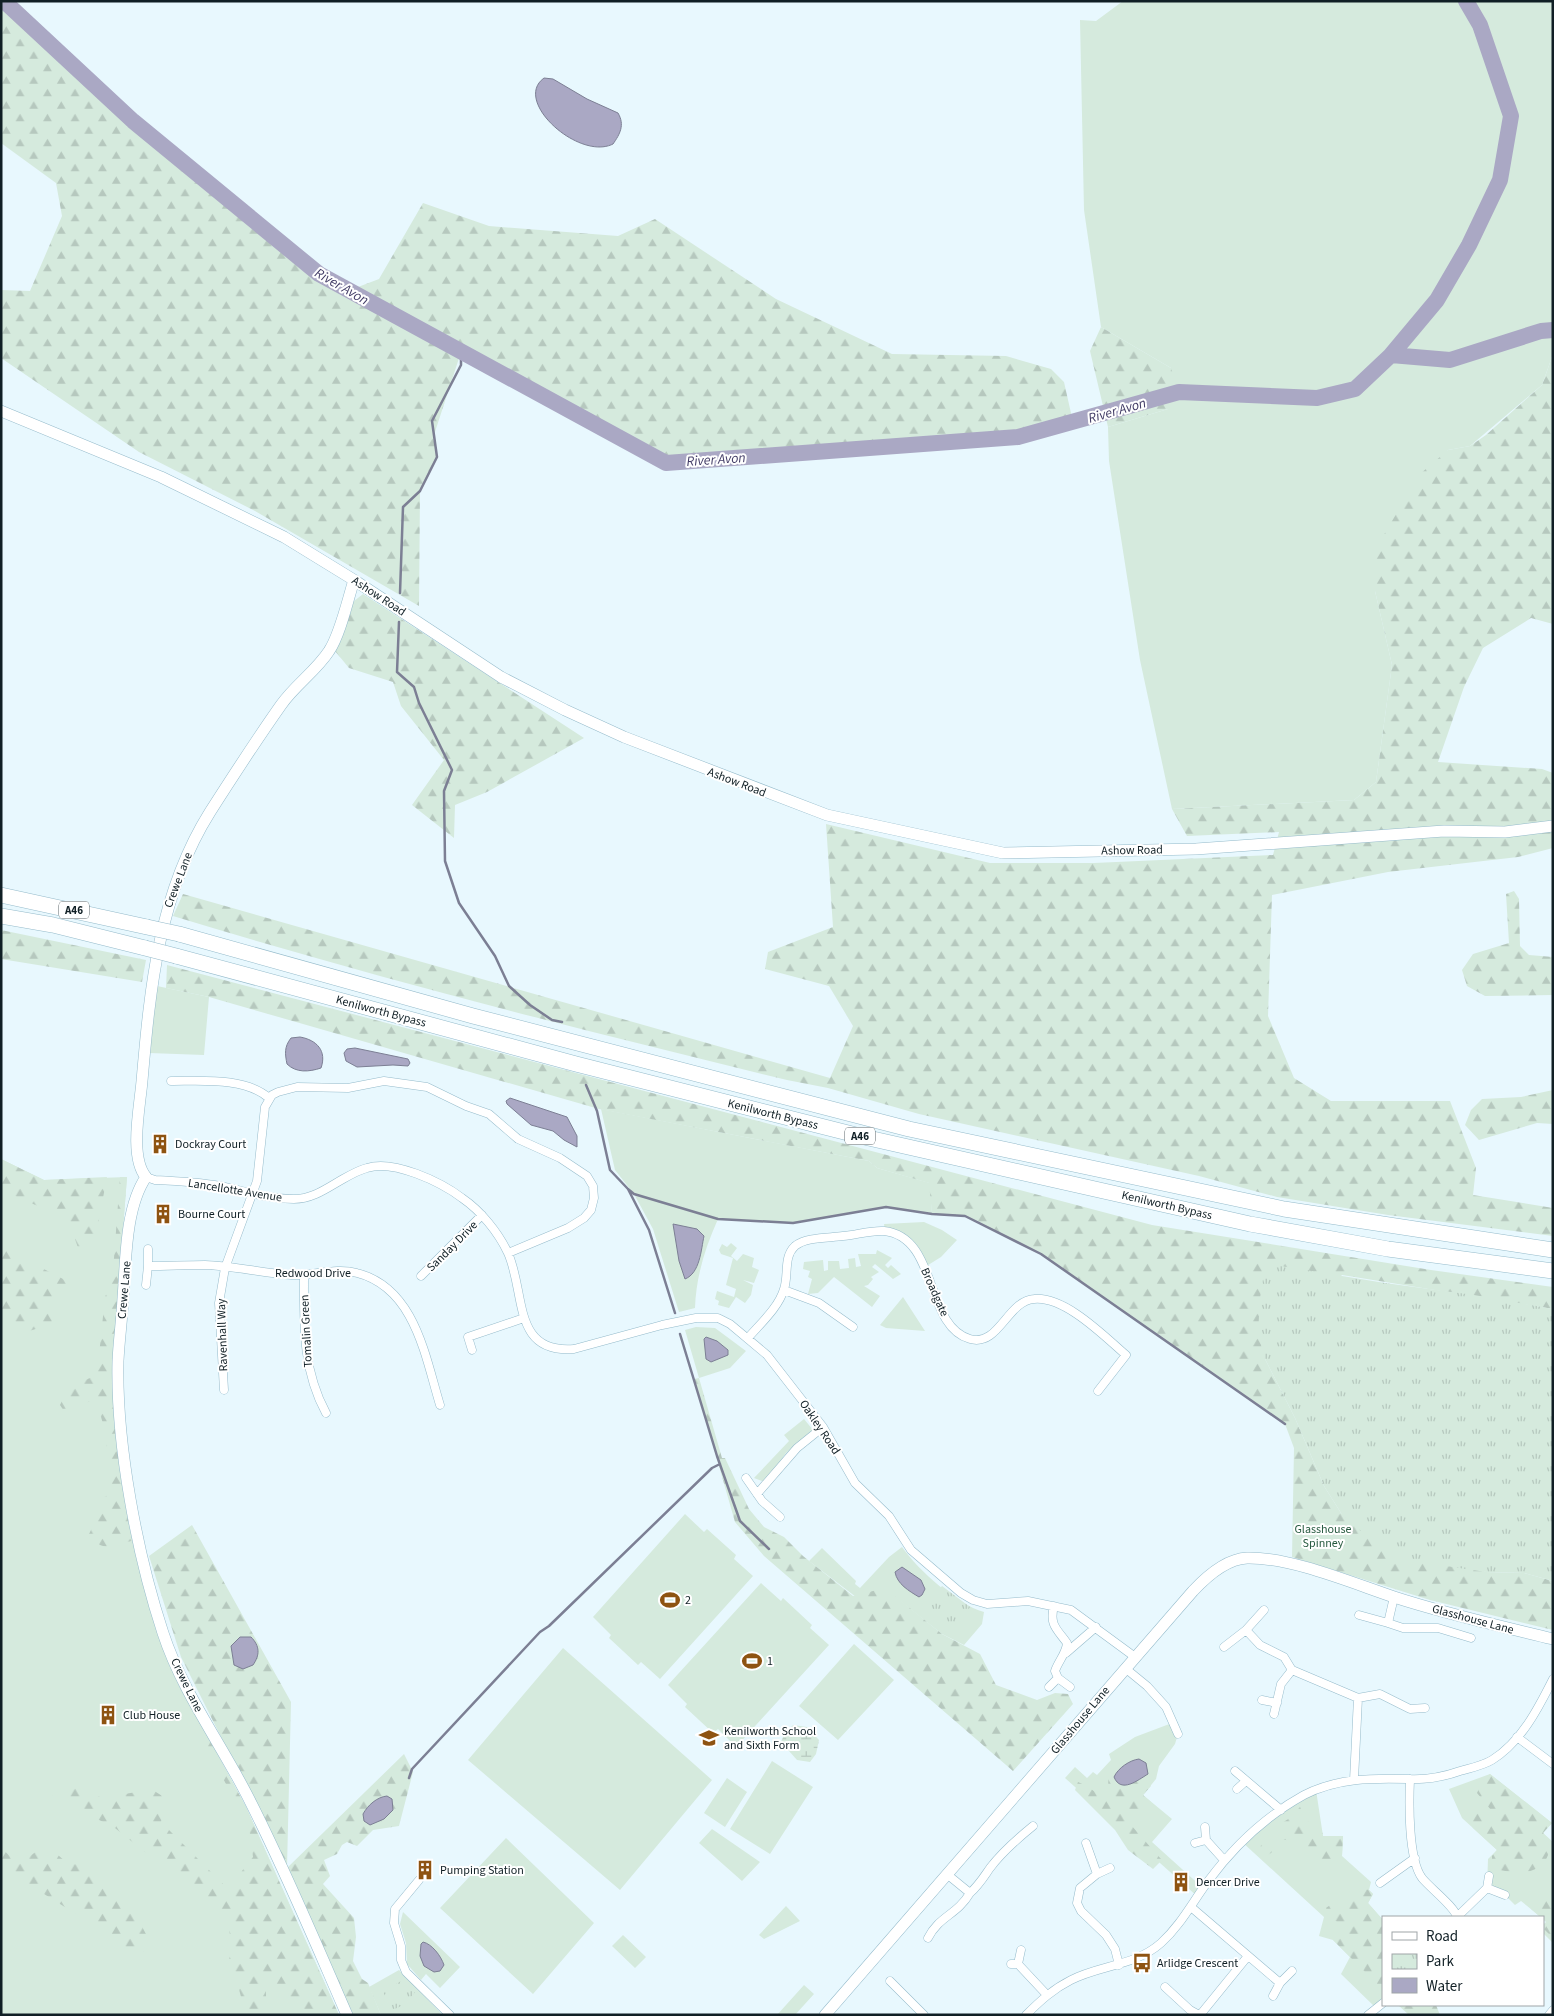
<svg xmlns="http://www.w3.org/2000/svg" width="1554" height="2016" font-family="'Source Sans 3',sans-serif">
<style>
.green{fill:#d5eadd}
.forest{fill:url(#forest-firs)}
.wetland{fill:url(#wetland-marsh)}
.park{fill:url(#park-tufts)}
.water{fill:#aaa8c4;stroke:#7c7f94}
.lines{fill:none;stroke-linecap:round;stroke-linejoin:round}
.stream{stroke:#7c7f94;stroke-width:2.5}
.river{stroke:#aaa8c4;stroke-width:16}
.street-casing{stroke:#95bbcb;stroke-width:9}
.secondary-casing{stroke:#95bbcb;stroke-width:12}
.highway-casing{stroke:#95bbcb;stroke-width:16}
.street{stroke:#fff;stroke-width:8}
.secondary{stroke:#fff;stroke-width:11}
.highway{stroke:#fff;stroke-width:15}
.highway-bridge-casing{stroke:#95bbcb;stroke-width:16;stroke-linecap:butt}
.highway-bridge{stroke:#fff;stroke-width:15}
.labels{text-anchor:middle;stroke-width:4;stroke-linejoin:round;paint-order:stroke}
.shield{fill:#fff;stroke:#586266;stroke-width:1}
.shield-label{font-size:11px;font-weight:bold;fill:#101f25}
.street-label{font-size:12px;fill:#101f25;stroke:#fff}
.poi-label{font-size:12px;fill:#101f25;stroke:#fff;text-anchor:start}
.park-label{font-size:12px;fill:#26593f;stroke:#fff}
.water-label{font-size:14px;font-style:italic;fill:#413b65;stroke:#fff}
</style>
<defs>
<pattern id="forest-firs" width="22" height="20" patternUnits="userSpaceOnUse" patternTransform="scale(1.25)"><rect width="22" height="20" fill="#d5eadd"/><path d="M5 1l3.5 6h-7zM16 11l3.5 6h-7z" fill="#b6c8be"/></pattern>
<pattern id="wetland-marsh" width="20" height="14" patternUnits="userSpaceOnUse" patternTransform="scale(1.25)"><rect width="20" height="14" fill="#d5eadd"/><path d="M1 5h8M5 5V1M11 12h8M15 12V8" fill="none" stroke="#b6c8be"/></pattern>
<pattern id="park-tufts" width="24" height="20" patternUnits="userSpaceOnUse" patternTransform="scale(1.25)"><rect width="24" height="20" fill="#d5eadd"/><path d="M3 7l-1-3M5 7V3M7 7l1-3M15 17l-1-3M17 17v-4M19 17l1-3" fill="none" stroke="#b6c8be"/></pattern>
</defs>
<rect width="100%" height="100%" fill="#e8f8fe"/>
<path class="green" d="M1123,1H1553V354L1542,385L1470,446L1448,450L1375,591L1392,665L1376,782L1354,800L1172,809L1140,660L1109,461L1108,427L1168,409L1171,368L1101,327L1084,210L1080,20L1096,21Z
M157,986L209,997L204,1055L149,1053Z
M601,1109L869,1161L877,1168L930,1183L932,1214L886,1207L793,1223L718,1219C705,1248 696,1277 695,1308L679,1312L653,1229L634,1194L615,1170Z
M1,1159L44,1180L127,1177L113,1358L138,1565L209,1739L246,1807L339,2015H1Z
M924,1222L942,1230L957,1240L941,1257L925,1267L910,1246L885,1231L884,1224Z
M731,1243L737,1248L731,1256L737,1261L743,1254L754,1258L752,1267L759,1270L754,1283L743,1280L753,1285L751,1295L745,1303L736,1297L729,1308L718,1305L719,1301L715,1299L717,1291L734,1297L736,1289L726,1285L733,1258L721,1254L719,1250L722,1244L727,1247Z
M877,1250L892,1258L885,1265L888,1268L891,1265L901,1274L893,1279L875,1264L872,1267L879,1272L871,1277L873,1279L868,1285L864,1286L880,1296L872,1307L834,1277L818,1293L808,1294L812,1279L808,1277L810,1271L803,1269L804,1262L823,1260L824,1271L828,1270V1261H839L840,1269L849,1268L848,1259L855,1258L856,1267L861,1266L858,1254H876Z
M903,1297L925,1331L886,1328L880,1325Z
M696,1327L715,1328L746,1351L730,1368L699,1378L685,1330Z
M804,1419L813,1430L786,1453L767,1480L762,1481L754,1478L789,1441L784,1435Z
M685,1514L704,1532L707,1529L736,1555L734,1559L753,1576L660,1679L641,1662L638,1665L609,1638L611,1635L593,1617Z
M902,1547C919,1571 956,1604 984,1612L982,1624L964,1645L942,1634L885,1589L856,1597L809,1561L822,1548L856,1581L855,1584L860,1588L889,1557Z
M761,1583L781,1601L783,1598L812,1625L810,1628L829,1645L736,1747L718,1729L713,1733L685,1707L687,1704L668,1685Z
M854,1644L894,1680L838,1740L799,1706Z
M563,1648L712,1780L620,1890L468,1760Z
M1172,1723L1178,1734L1175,1744L1159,1766L1156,1779L1143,1795L1172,1819L1152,1842L1203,1888L1198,1897L1065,1778L1075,1767L1087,1778L1093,1772L1097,1775L1111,1760L1109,1754L1135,1737Z
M772,1761L813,1787L770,1854L730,1829Z
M1490,1774L1552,1823L1543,1833L1553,1842V1943L1543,1933V1925L1547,1922L1521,1901L1515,1905L1505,1895L1487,1888L1488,1859L1497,1850L1462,1818L1449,1789Z
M727,1778L747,1792L725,1827L704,1813Z
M1316,1790L1323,1836H1343L1342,1856L1371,1882L1369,1890L1373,1894L1368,1903L1383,1920V2003L1376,2008L1341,1974L1350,1957L1333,1940L1319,1936L1324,1917L1241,1841Z
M712,1829L760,1862L742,1881L699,1843Z
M506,1838L594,1923L533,1994L440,1908Z
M786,1906L800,1921L764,1939L759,1935Z
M403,1912L460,1967L440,1988L426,1974L421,1980L407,1964L406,1943L400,1924Z
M623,1935L646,1957L635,1968L612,1946Z
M399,1970L441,2013L437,2015H381L369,1987Z
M804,1985L814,1994L795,2015H777Z"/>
<path class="forest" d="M1,1L133,121L319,275L358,287L379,279L423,203L489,226L618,236L655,219L776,299L892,354L1006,356L1051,369L1064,382L1073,422L1018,437L666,463L461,352L434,435L437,457L420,491L419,606L255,511L139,452L1,358V290L30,291L62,216L56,183L1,143Z
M1101,327L1171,368L1179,392L1168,409L1108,427L1090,351Z
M1553,354V624L1531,618L1483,648L1464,687L1438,762L1542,769L1553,773V848L1518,857L1388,872L1272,895L1268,1016L1294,1078L1331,1101H1450L1476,1168L1473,1195L1553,1208V1236L1388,1215L1277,1197L1199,1176L919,1114L828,1088L787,1080C581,1030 376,978 173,916L183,894L830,1078L853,1026L829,986L765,969L768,952L833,927L826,824L990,863H1094L1273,855L1279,832L1187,836L1172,809L1354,800L1376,782L1392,665L1375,591L1376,548L1420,474L1448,450L1470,446L1486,435L1542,385Z
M363,594L584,738L487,792L455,805L454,838L412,805L444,760L401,706L393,682L349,668L335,651L349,605Z
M1514,891L1519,899L1520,946L1529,955L1553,957V995L1485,996L1467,986L1462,970L1473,954L1509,943L1506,894Z
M1,930L146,960L142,982L1,959Z
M167,965L1152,1225L1431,1270L1553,1287V1309L1342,1275L1265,1359L1295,1418L1324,1486L1341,1513L1486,1572L1524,1573L1553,1581V1630L1430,1600L1292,1557L1294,1448L1285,1424L1041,1254L965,1216L932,1214L929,1183L877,1168L869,1161L599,1109L209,997L166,988Z
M1553,1090V1124L1537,1123L1479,1140L1465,1125L1471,1110L1482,1099L1521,1097Z
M1,1159L44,1180L107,1177L94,1245L80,1253L72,1231L47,1210L1,1190Z
M120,1177H127L113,1358L134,1540C114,1546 102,1554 89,1534L96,1520L95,1502L112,1493L105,1431L96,1399L64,1411L60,1405L68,1388L92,1377L98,1365L105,1297L111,1283L114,1258Z
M1,1247L69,1282L59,1300L51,1324L20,1334L1,1314Z
M699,1378L722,1458H725L749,1509L764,1527L784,1537L803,1556L853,1596L885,1588L942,1634L980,1654L996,1685L1037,1700L1055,1693L1068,1694L1073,1704L1013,1771L764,1556L735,1522L694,1379Z
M192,1525L291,1702L287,1868L404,1754L413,1772L399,1826L373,1830L357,1846L347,1842L342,1845L337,1854L324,1860L330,1876L323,1884L354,1918L356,1937L353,1961L362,1979L368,1983L381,2015H347L287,1869L181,1657L149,1556Z
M205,1731L246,1807L339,2015H304L294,2002L266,1978V2014L246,2015L237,1982L225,1970L232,1951L227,1913L187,1886L115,1828L52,1796V1785H71L103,1798L136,1792L148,1787L167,1799L161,1822L233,1894L242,1871L253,1857L249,1827L203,1741Z
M1490,1774L1552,1823L1543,1833L1550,1840C1551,1876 1519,1876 1492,1868V1856L1497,1850L1473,1828L1470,1818L1477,1811L1489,1818L1491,1810L1477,1793L1483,1780Z
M1109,1776L1114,1777L1116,1781L1139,1778L1147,1780L1151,1786L1143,1795L1151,1802L1142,1811H1129C1118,1798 1105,1794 1109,1776Z
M1078,1782C1109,1795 1139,1835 1162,1860L1153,1869L1128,1850L1115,1830L1075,1790Z
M1300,1807L1307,1821L1321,1828L1323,1836H1343L1342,1856C1337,1858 1331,1862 1327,1862C1309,1864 1303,1838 1283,1840L1278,1848L1268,1855L1260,1848L1264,1837L1277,1834L1280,1824L1290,1818Z
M1,1848L19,1864L41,1848L58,1855L67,1863L80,1865L97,1873L113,1889L139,1921L147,1936L144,1951L129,1958L84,1919L1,1867Z
M1361,1888L1369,1890L1373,1894L1368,1903L1383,1920V1990L1333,1940L1347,1929L1330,1917L1326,1908C1337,1899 1349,1896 1361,1888Z
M1553,1897V1938L1543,1928V1925L1546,1922L1531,1909L1537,1900Z
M1398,2005H1436L1440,2015H1409Z"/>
<path class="wetland" d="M793,1725L807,1727L819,1740L816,1754L810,1762L797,1760L781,1742L784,1735Z"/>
<path class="park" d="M1269,1264L1385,1283L1474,1295L1553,1309V1581L1524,1573L1486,1572L1406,1560L1366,1536L1341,1513L1324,1486L1295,1418L1265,1359L1258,1334L1260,1298L1264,1273Z
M942,1586L970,1607L960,1625C943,1629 933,1621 920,1611Z
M406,1978L417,1990L405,2004L393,2010L383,1992Z"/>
<path class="water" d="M544,78L553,79L587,99L618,113C625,125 620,134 613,144C579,161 512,101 544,78Z
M300,1037C317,1040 327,1051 321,1068C309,1072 296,1073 287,1064C285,1054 284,1047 291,1038Z
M355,1048L408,1059L410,1063L408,1066L393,1065L357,1067L346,1061L344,1053L347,1049Z
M510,1098L567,1117L577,1136V1147L564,1140L553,1131L531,1125L507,1104L506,1101Z
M673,1224L697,1229L704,1236C701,1250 700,1273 685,1279L679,1261Z
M706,1337L717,1341L728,1350V1355L711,1362L706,1359L704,1339Z
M902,1567L921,1580L925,1589L922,1595L919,1597C909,1591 897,1584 895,1572Z
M240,1637H251C260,1646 260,1655 253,1665L243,1669L234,1665L231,1646Z
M1139,1759L1146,1763L1148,1774C1138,1780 1121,1794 1114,1777C1118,1768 1130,1760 1139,1759Z
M387,1796L392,1799L393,1810L384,1819L370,1825L364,1821L363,1814C368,1805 377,1797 387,1796Z
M423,1942C432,1944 441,1956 444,1965L440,1971L434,1972L424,1966L420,1956L421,1944Z"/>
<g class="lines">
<path class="stream" d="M400,593L403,507L420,491L437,457L432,421L461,365V351
M399,622L397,672L414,687L419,703L452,770L444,791L445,861L459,903L495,956L509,986L530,1005L552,1020L562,1022
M586,1085L597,1111L610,1170L628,1189L649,1230L675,1313
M628,1189L634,1194L718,1219L793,1223L886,1207L932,1214L965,1216L1041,1254L1285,1424
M680,1334L717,1456L740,1521L769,1549
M409,1778L412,1769L540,1632L549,1626L712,1468L720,1464"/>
<path class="river" d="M4,1L133,121L319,274L666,463L1018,437L1179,392L1317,398L1355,389L1391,355L1450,360L1541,331L1553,330
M1391,355L1437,300L1469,245L1500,180L1511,116L1480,25L1466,1"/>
<defs>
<path id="street" d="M171,1081C202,1081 245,1077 269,1098
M146,1177L155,1180C177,1181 199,1182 220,1186C245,1191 268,1199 294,1199C313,1199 327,1188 343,1179C350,1175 359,1170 367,1168C393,1159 441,1182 462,1198C481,1211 498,1232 508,1253C526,1294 512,1354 574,1349L662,1325L696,1318H718L730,1324L767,1355L823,1427L855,1483L889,1516L911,1550L961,1593L973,1600L987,1604L1028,1601L1071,1610L1135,1657
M148,1249V1266
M304,1276C304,1324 302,1369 326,1413
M421,1276L482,1215
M146,1285L148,1266C167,1266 186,1265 205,1265C234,1266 263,1273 292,1275C313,1276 336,1267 357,1273C415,1288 425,1356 440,1405
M784,1290L819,1303L853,1327
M748,1338C760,1324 779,1307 784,1289C789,1275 783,1257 795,1246C806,1237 829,1238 843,1236C856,1235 871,1230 884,1231C939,1237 924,1326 970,1339C999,1347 1007,1301 1034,1299C1065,1296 1104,1336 1126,1355L1098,1391
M472,1350L468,1337L524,1318
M224,1390L219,1303L225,1268L257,1181L265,1107L272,1095L278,1092L297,1087L348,1088L384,1081L427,1087L466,1106L489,1114L518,1139L560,1158L587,1176L593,1186L594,1198L591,1210L584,1218L568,1228L508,1253
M746,1478L762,1501L780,1517
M757,1494L797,1448L823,1427
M1394,1597L1388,1623L1403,1628H1438L1471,1638
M1264,1610L1246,1630L1260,1645L1284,1657L1292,1670L1358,1698L1354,1780
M1359,1615L1388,1623
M1224,1647L1246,1630
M1066,1653L1096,1627
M1125,1668L1147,1686L1166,1707L1178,1734
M1058,1678L1070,1687
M1049,1687L1058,1678L1055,1671C1059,1660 1066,1654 1067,1643C1057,1629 1049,1625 1054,1606
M1358,1698L1380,1694L1410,1709L1425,1708
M1262,1700L1277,1703
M1274,1714L1281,1684L1292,1670
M1517,1737L1553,1764
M1235,1771L1281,1810
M1410,1779C1409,1802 1408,1859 1422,1878C1430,1888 1455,1907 1457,1917
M1237,1789L1246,1781
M1205,1827L1206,1840L1224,1860
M1086,1843L1097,1874L1080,1888L1077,1903L1081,1911L1106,1935L1115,1949L1119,1965
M1195,1843L1206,1840
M1097,1874L1110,1868
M948,1875L970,1893C979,1885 983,1878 990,1868C1002,1852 1017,1839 1033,1826
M419,1880L395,1909L394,1923L401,1946V1960L406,1972L450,2015
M1380,1883L1415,1858
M1487,1888L1505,1895
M1191,1907L1280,1983L1292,1971
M1458,1916L1487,1888L1489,1876
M928,1938C939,1916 957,1915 970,1893
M1011,1964H1018L1047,1995
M1018,1964L1021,1950
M890,1981L924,2015
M1165,1987L1190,2010L1199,2015
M1273,1996L1280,1983
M1026,2015C1040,2001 1053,1989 1071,1980C1100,1965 1135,1966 1161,1943C1181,1925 1193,1901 1209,1880C1235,1845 1266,1816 1304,1795C1337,1778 1372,1778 1408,1779C1426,1780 1443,1777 1460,1771C1470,1768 1482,1766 1492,1760C1521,1742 1538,1709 1553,1679
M1200,2015L1248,1956
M1368,2015L1383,2003
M1549,2015L1553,2010"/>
<path id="secondary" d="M1,411L161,477L284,537L354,580L501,677L565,710L624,737L827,815L1003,853L1196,849L1444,831L1505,832L1553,826
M347,2015C316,1944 286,1872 251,1803C223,1746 183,1694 163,1633C137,1554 116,1444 118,1361C119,1340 122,1319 123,1298C126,1261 125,1208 146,1177C129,1157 140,1106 142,1081C150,988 159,893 210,812C233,776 257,739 281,705C295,685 316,671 329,651C340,635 348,599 354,580
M825,2015L1193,1591C1207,1576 1226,1559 1247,1558C1291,1557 1352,1583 1394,1597C1446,1614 1500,1626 1553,1639"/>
<path id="highway" d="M1,895L147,927
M1,916L53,925L145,948
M179,934L473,1016L909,1129L1284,1209L1553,1250
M176,956L576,1064L864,1137L1250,1224L1388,1249L1553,1271"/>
</defs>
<use href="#street" class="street-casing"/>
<use href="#secondary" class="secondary-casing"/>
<use href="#highway" class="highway-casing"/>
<use href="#street" class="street"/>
<use href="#secondary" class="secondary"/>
<use href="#highway" class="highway"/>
<defs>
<path id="highway-bridge" d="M147,927L179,934
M145,948L176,956"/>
</defs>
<use href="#highway-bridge" class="highway-bridge-casing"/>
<use href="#highway-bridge" class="highway-bridge"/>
</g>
<defs>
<symbol id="building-bare" viewBox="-9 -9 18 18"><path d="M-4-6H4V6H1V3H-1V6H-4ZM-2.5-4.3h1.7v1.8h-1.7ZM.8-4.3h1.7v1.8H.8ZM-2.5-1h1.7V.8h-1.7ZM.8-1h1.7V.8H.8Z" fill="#8e5311" stroke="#fff" stroke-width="2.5" paint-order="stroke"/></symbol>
<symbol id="stadium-bare" viewBox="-9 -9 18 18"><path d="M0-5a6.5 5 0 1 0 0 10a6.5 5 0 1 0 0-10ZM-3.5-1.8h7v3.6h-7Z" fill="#8e5311" stroke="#fff" stroke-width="2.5" paint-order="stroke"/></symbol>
<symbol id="school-bare" viewBox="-9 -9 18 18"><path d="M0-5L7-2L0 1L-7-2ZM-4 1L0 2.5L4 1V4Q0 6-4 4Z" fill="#8e5311" stroke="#fff" stroke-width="2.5" paint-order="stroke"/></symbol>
<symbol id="bus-bare" viewBox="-9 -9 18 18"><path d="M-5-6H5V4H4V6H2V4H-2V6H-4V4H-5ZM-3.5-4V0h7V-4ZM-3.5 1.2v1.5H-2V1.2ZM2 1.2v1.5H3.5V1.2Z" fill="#8e5311" stroke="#fff" stroke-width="2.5" paint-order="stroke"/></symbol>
</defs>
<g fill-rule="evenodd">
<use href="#building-bare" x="146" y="1130" width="28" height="28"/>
<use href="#building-bare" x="149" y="1200" width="28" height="28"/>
<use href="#stadium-bare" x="656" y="1586" width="28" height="28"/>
<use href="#stadium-bare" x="738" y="1647" width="28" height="28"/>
<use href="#building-bare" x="94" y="1701" width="28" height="28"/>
<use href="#school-bare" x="695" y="1724" width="28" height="28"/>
<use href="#building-bare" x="411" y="1856" width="28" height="28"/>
<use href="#building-bare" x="1167" y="1868" width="28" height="28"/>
<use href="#bus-bare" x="1128" y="1949" width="28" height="28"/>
</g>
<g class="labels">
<g class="shield">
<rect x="59" y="901.5" width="30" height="17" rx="4"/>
<rect x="845" y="1127.5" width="30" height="17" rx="4"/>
</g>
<g class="shield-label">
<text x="74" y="914">A46</text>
<text x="860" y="1140">A46</text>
</g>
<g class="street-label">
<text transform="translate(379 596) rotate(33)" y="4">Ashow Road</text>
<text transform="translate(737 782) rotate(21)" y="4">Ashow Road</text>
<text transform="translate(1132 850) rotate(-1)" y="4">Ashow Road</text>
<text transform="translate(178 880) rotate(-69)" y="4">Crewe Lane</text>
<text transform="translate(381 1011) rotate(15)" y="4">Kenilworth Bypass</text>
<text transform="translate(773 1114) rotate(14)" y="4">Kenilworth Bypass</text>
<text transform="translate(235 1190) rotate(9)" y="4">Lancellotte Avenue</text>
<text transform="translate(1167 1205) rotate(13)" y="4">Kenilworth Bypass</text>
<text transform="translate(452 1246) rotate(-45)" y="4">Sanday Drive</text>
<text x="313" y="1277">Redwood Drive</text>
<text transform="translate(124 1290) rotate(-85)" y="4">Crewe Lane</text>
<text transform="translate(935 1292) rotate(66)" y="4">Broadgate</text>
<text transform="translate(306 1331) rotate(-93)" y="4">Tomalin Green</text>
<text transform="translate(222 1335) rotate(-92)" y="4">Ravenhall Way</text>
<text transform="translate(820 1427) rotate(56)" y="4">Oakley Road</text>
<text transform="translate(1473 1619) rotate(15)" y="4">Glasshouse Lane</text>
<text transform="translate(187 1685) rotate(64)" y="4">Crewe Lane</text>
<text transform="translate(1080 1720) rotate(-50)" y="4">Glasshouse Lane</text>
</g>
<g class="poi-label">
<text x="175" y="1148">Dockray Court</text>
<text x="178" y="1218">Bourne Court</text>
<text x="685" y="1604">2</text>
<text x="767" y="1665">1</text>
<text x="123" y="1719">Club House</text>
<text x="724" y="1735">Kenilworth School<tspan x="724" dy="14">and Sixth Form</tspan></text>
<text x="440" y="1874">Pumping Station</text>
<text x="1196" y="1886">Dencer Drive</text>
<text x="1157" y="1967">Arlidge Crescent</text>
</g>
<g class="park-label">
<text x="1323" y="1533">Glasshouse<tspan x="1323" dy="14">Spinney</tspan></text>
</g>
<g class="water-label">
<text transform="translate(342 286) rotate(30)" y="5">River Avon</text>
<text transform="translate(1117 410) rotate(-16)" y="5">River Avon</text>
<text transform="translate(716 459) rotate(-4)" y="5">River Avon</text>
</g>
</g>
<rect width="1554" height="2016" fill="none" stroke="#101f25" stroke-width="5"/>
<rect x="1382" y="1916" width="162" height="90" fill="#ffffff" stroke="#9fa5a8"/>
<rect x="1392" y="1932" width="25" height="8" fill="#ffffff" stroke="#9fa5a8"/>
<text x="1426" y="1941" font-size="15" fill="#101f25">Road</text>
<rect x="1392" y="1954" width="25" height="15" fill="url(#park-tufts)" stroke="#9fa5a8"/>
<text x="1426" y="1966" font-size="15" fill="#101f25">Park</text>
<rect x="1392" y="1978" width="25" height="15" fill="#aaa8c4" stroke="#9fa5a8"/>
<text x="1426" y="1991" font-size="15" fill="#101f25">Water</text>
</svg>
